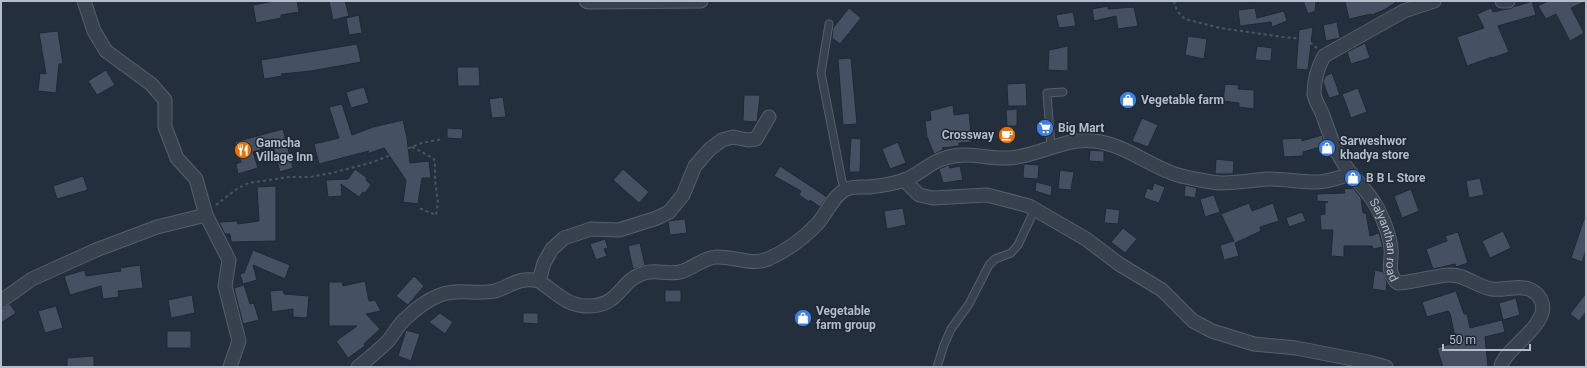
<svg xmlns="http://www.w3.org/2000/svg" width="1587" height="368" font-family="Roboto,sans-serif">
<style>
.building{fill:#455162;stroke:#1f2835}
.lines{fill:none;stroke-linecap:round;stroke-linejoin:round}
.lane-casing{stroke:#565f6c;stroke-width:9}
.street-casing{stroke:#565f6c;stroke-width:15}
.path{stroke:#44595c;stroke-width:2;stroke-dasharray:3 3;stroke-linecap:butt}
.lane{stroke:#38414e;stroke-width:7}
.street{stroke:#38414e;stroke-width:13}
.labels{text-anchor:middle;stroke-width:3;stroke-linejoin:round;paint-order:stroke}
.poi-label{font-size:12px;font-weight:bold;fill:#b4bcc9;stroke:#1d2633;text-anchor:start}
.street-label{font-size:12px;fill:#b4bcc9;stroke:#1d2633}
</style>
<rect width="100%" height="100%" fill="#242f3e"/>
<path class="building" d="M274,1H297L299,12L281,15V18L256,23L253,5Z
M329,1H345L349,16L333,20Z
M1303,1H1316L1315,11L1308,14Z
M1351,1H1398L1384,10L1372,15L1371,14L1349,19L1345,2Z
M1532,1L1536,15L1498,26L1509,52L1492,58V57L1467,66L1457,37L1484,28L1477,14L1491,8L1493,12L1512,8L1514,6H1517Z
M1548,1H1586L1571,8L1584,33L1570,41L1556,14L1546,19L1538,6Z
M1108,6V9L1134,7L1138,26L1118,29L1116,16L1094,21L1092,9Z
M849,8L861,18L840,44L832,38L833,28Z
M1255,8L1257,18L1284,11L1287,21L1272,27L1271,22L1240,26L1238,10Z
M1073,12L1076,26L1059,28L1056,15Z
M359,15L362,33L349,35L346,18Z
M1337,22L1340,38L1326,41L1323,25Z
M1313,27L1308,70L1296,69L1299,30Z
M58,31L63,64H59L56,93L38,91L40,73L46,74L39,33Z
M1188,36L1207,39L1204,59L1185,55Z
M1365,43L1370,58L1351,64L1347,52Z
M357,44L361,62L311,71L281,74L282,76L264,79L261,60Z
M1068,46V71L1048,70L1049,50Z
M1257,46L1272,48L1271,61L1255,60Z
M851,58L857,124L843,125L838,59Z
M457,67H479L480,86H458Z
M106,70L115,85L97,95L88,81Z
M1332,73L1340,95L1329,98L1323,82L1325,76Z
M1026,83L1027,106H1008L1007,84Z
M1225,84L1239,85L1238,89L1254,90V109L1239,107V103L1223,101Z
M364,87L369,103L351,108L346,92Z
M1358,88L1367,112L1351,118L1342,94Z
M744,95H760L757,122L743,121Z
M503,97L506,117L492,118L489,99Z
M342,104L352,135L373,127L403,120L407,138L410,163L429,161L431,178H422L418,204L403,202L406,180L384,148L367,154L369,151L319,164L314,144L339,138L329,107Z
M953,105L954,115L969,113L972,142L959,143V146L942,148L943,150L934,154L927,137L925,121L931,120L930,111Z
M1017,109V126H1007L1006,110Z
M1142,118L1158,125L1148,147L1132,141Z
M447,128L463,129L462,139L447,138Z
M283,129L293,168L280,172L273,146L253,152L258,168L238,174L236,164L241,162L235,142Z
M1322,135L1324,146L1303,152V156L1284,157L1282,139L1302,138V141Z
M851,138L861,139L860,172H849Z
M898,142L906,163L890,169L882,149Z
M1090,150L1104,151V162L1089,161Z
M1216,159L1234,161L1233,174H1215Z
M1024,164L1039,165L1038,179L1023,178Z
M949,165L950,168L960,166L963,180L943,183L939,169Z
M780,166L827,197L820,207L810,200L809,202L799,195L801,191L774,176Z
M355,169L367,178L366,180L371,185L365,193L363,192L359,197L341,184L342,196L328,197L326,180L348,179Z
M623,169L649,192L639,203L613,180Z
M1060,170L1074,172L1071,190L1058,189Z
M83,176L88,190L57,199L53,186Z
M1480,178L1484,195L1469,198L1466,181Z
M1036,182L1052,186L1051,196L1035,191Z
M1154,183L1165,187L1159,203L1144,198L1147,188L1152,190Z
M1185,185L1197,188L1195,198L1184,196Z
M276,186V241L231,242L230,234H225L219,222L237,221L238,224L259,221L257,187Z
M1353,188L1361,198L1363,213H1366L1370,236L1379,233L1383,247L1373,249L1372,246H1344V257L1331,256L1333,230H1321L1320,215L1325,214V203L1328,202L1317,201V194L1345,193L1344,189Z
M1411,189L1419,211L1402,218L1394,196Z
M1214,195L1220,212L1205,217L1200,199Z
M1249,203L1252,211L1273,203L1279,221L1260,227L1261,231L1235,243L1239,256L1224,260L1220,245L1234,241L1221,214Z
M903,208L906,225L887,229L884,211Z
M1106,208L1120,210L1118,224L1104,223Z
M1302,212L1306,221L1289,227L1286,218Z
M685,219L687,233L670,235L668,221Z
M1584,219H1586V250L1582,262L1571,258Z
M1123,228L1137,239L1125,253L1111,242Z
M1503,231L1511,248L1490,258L1482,241Z
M1458,232L1468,263L1456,267L1455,264L1433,269L1426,249L1447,241L1445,236Z
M605,239L608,248L604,249L607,256L596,260L590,244Z
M640,243L645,265L633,269L628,246Z
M253,250L290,265L285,279L253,265L257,280L243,284L240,274L244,273Z
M140,265L143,288L118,291L119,297L103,299L101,286L70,295L64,276L85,270L86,276L121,271L120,268Z
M1375,270L1383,272L1387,283L1386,291L1372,289Z
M414,276L424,286L408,305L396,296Z
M365,281L369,301L375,300L381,311L366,314L380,329L364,344L365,346L348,358L336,341L357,326H329V282H342L343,286Z
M244,285L250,304L254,303L259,320L243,324L234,288Z
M283,290L284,294L309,296L307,318L293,317V309L272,312L270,291Z
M665,290H681V302H665Z
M1456,291L1464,314H1467L1470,328L1502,320L1505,332L1485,337L1488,367H1443L1437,348L1456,342L1450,313L1448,311L1427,317L1422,302Z
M1586,293V312L1579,321L1570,314Z
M192,295L195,313L171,318L168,300Z
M1516,298L1520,315L1503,320L1499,303Z
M10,304L16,313L1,323V309Z
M56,306L63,328L45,333L38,311Z
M440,313L453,322L445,334L429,322Z
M523,313H538V324L523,323Z
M406,330L420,334L411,361L398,356Z
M167,331H191V348H167Z
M94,356V367H67V358Z"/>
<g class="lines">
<defs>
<path id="lane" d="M829,24L821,73L842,181L845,190
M1051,147L1047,93L1063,92
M937,367L944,345L951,329L969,304L989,265L995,259L1011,253L1018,245L1035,209"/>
<g id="street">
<path d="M84,1L94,31L106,51L151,84L165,100V127L177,158L196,179L206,215L229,260L225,286L239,341L230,367"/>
<path d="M586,1L588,2L701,1"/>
<path id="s1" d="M1434,1L1404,11L1324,56C1318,67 1314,81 1314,94C1315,100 1319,107 1322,113C1329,132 1335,152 1347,168C1357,182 1370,193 1378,209C1384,221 1390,235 1391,249C1392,257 1389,266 1391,273C1393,277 1394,281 1398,283C1403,284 1440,275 1449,275C1465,274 1477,287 1492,289C1505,291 1518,284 1531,290C1535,292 1539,296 1541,300C1553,324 1502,350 1501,367"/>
<path d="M1502,1H1508"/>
<path d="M904,180L919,195L933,198L987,195L1029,206L1086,239L1119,264L1162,290L1193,321L1212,331L1254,344L1296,348L1368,362L1386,367"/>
<path d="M539,281L544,263L552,249L564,238L591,229L619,230L657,218L669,212L683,195L695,166L710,149L722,140L733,137L748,140L756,139L769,117"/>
<path d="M1,301L32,279L96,250L157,227L206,215"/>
<path d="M358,367C368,359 379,350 388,341C393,335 397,327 403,321C413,311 427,300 440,295C457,288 477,295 495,291C511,286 520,276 539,281C555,292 568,307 589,306C620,306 620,280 644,273C656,269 671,276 683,271C695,267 703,258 716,257C733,256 751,266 768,259C786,251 805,237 818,223C827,213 834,194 847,189C853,186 862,187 869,187C879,186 894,184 904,180C917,176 928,164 942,159C968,150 984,159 1008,158C1038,157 1064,137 1094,141C1123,144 1145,163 1172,173C1182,177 1209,182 1220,183C1236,183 1252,180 1268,179C1284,179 1301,182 1317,182C1328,182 1341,177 1351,174"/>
</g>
</defs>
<use href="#lane" class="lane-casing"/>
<use href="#street" class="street-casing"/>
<path class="path" d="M1174,1L1177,11L1185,19L1220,28L1283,37L1306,39L1317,48
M412,147L433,158L435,161V180L438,203L436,215L419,208
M216,205L238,188L249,183L289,177H310L332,173L370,163L422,143L442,139"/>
<use href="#lane" class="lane"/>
<use href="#street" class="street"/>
</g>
<defs>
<symbol id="shop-disc" viewBox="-11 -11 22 22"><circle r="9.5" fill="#3f7fe0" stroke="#1d2633"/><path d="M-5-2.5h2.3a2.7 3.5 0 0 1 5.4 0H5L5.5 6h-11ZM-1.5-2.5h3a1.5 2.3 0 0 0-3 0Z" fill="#fff"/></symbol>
<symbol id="supermarket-disc" viewBox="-11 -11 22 22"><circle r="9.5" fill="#3f7fe0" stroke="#1d2633"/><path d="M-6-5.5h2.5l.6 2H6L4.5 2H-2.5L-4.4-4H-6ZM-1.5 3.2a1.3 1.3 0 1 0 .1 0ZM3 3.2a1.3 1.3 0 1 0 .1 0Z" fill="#fff"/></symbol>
<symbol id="cafe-disc" viewBox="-11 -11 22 22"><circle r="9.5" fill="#e8710a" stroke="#1d2633"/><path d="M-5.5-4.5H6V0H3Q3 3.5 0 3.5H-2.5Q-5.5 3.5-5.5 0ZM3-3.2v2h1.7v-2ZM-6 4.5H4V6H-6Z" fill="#fff"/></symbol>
<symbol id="restaurant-disc" viewBox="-11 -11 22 22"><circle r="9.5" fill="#e8710a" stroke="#1d2633"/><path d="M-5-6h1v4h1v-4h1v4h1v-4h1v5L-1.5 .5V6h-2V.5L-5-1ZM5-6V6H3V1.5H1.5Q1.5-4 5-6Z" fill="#fff"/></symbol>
</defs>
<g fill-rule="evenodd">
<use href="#shop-disc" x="1118" y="90" width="20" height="20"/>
<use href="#supermarket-disc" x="1035" y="118" width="20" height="20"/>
<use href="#cafe-disc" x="997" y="125" width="20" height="20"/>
<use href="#shop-disc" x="1317" y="138" width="20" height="20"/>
<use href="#restaurant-disc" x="233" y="140" width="20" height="20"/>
<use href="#shop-disc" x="1343" y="168" width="20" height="20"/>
<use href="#shop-disc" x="793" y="308" width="20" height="20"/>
</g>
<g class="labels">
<g class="poi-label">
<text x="1141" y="104">Vegetable farm</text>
<text x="1058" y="132">Big Mart</text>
<text x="994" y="139" text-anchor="end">Crossway</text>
<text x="1340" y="145">Sarweshwor<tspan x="1340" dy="14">khadya store</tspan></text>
<text x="256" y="147">Gamcha<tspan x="256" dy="14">Village Inn</tspan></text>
<text x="1366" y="182">B B L Store</text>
<text x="816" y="315">Vegetable<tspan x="816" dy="14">farm group</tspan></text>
</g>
<g class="street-label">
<text dy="4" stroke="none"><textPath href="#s1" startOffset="328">Salyanthan road</textPath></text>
</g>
</g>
<rect width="1587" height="368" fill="none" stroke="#b4bcc9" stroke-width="4"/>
<path d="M1443 344v6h87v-6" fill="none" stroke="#b4bcc9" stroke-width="2"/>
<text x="1449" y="344" font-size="12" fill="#b4bcc9" stroke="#1d2633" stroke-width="3" paint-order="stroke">50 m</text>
</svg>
